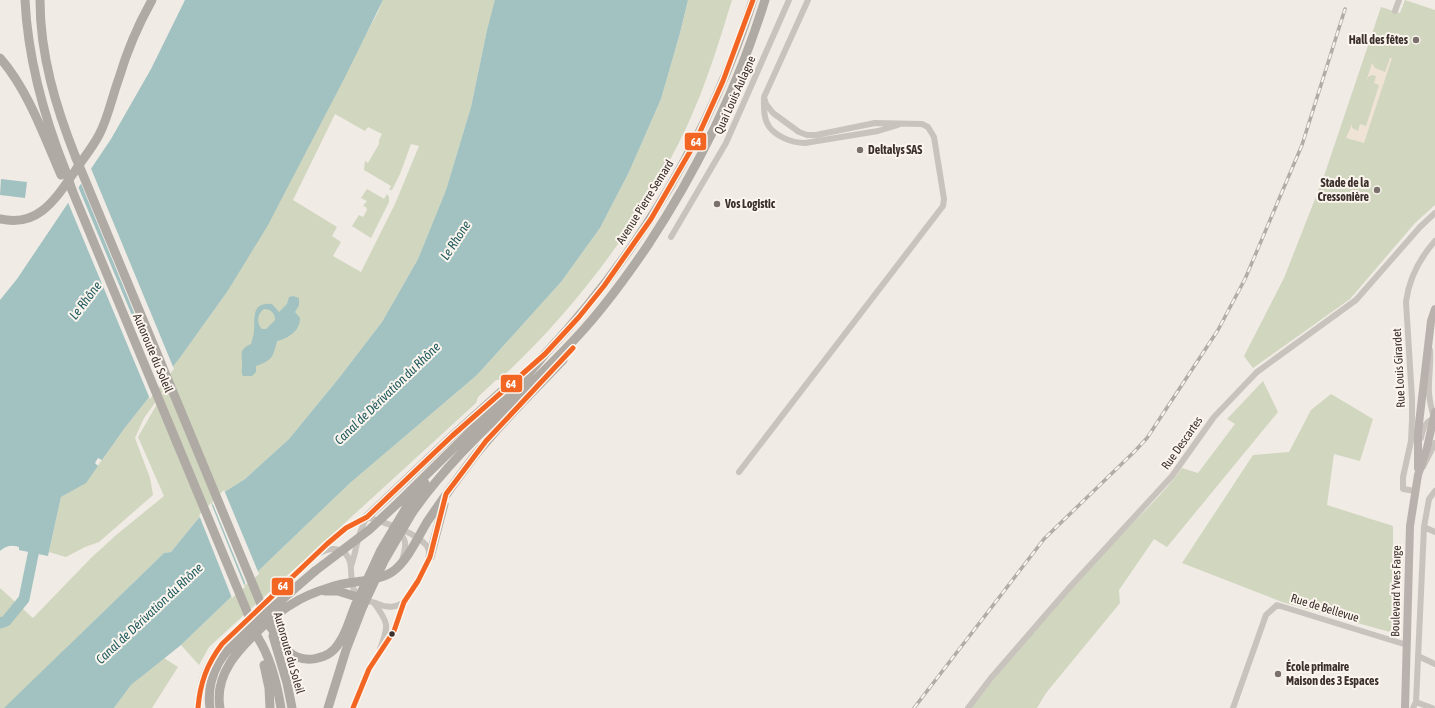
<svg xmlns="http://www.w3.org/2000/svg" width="1435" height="708" font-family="'Asap Condensed',sans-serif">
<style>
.green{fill:#d1d6bf;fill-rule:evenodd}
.plaza{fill:#eee3d5}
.water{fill:#a1c2c1;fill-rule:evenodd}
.pier{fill:#f0ebe5}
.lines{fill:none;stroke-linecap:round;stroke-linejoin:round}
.river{stroke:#a1c2c1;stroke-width:11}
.minor{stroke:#c9c3be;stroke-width:6}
.major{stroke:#b8b1ad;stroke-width:8}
.highway{stroke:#afaaa4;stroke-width:9}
.rail-casing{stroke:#b1aca8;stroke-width:3.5}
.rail{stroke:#fbf5ee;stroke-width:2;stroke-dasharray:6;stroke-linecap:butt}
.highway-bridge{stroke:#afaaa4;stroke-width:9}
.bus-1-casing{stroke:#fbf5ee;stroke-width:8}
.bus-1{stroke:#f26522;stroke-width:5}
.poi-dot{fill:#7a716c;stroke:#fbf5ee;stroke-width:1.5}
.bus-dot{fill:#3b302b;stroke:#fbf5ee;stroke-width:1.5}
.labels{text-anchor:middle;stroke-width:4;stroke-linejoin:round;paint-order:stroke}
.poi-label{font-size:12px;font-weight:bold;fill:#3b302b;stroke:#fbf5ee;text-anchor:start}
.street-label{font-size:12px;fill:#3b302b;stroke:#fbf5ee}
.water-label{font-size:13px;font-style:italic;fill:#1f5a5e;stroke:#fbf5ee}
.line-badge{stroke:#fbf5ee;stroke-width:1.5}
.badge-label{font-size:11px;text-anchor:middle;font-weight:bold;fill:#fff}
</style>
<rect width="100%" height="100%" fill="#f0ebe5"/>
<path class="green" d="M383,0H498L487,30L471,107L446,190L418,259L382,322L339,378L289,439L245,479L226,491L197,520L171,552L164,553L66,648L64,708H0V588L33,618L91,558L115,536L164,496L138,437L168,385L144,418L135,438L150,478L153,495L99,542L85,547L66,557L49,552L61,497L86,482L124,429L179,359L227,292L378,12ZM335,114L365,131L368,127L382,134L379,140V144L368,163L365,161L364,170L391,186L389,190H392L400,174L411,144L419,146L395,204L361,272L333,256L341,242L332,236L337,227L293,200Z
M688,0H732C719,42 706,85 687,126C642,221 576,309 499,380H496L478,397L476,403L209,647L199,665L181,645L350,483L477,375L561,282L600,228L629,172L661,99L680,33Z
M1405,0L1435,10V205L1415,223L1350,299L1253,368L1244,356L1284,278L1324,176L1381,7L1400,13Z
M367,189L384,199L387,194L389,197V202L371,238L352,226L359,215L363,217L367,210L366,207L363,206L367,201L361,198Z
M1263,381L1278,412L1167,547L1154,539L1119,590L1120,603L1046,693L1037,708H971C1015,651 1064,597 1112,544C1136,519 1162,496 1182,468L1198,473L1235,424L1227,419Z
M1331,394L1373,419L1360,461L1334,454L1327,505L1393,526V630L1390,632L1282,602L1182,563L1253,455L1289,452L1311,410Z
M164,658L178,667L152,708H114L131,685Z"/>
<path class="plaza" d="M1390,58H1392L1364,143L1346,138L1352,124V128L1358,131L1360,124L1366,126L1379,85L1374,83L1376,76L1372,75L1368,77L1366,81L1372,63L1375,68L1385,72Z"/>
<path class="water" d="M185,0H383L344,79L268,225L227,292L179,359L124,429L102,460L98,458L95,463L98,466L86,483L61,497L48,556L19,550V547C12,545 7,545 0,551V300L17,279L111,139L151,69Z
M495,0H688L680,33L661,99L629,172L600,228L561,282L477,375L350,483L181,645L131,685L114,708H4L164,553L171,552L197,520L226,491L245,479L289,439L339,378L382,322L418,259L446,190L471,107L487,30Z
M1,179L27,182L25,198L0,195Z
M293,296L299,298V305L295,312L300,318C300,331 289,338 277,341C273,358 272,360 256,366V372L252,376H243C241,372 242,371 242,366C243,356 237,350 251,344C252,340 254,335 254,331C255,318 251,302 272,304L279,312L287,304L289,297ZM264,309C271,309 275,313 275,320L266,329H262C256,323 257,314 264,309Z"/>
<path class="pier" d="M90,166L174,369L163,383L80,181Z
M77,184L161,385L150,399L67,200Z
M224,490L259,574L246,585L212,502Z
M211,503L245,587L232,598L199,515Z"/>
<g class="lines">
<path class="river" d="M0,623L6,621L24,599L35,545L33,539"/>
<path class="minor" d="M808,0L764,97C764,105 763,115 767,123C773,136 792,143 805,143L878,131L898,125
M1395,11L1399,0
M671,237L726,143L789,0
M1430,350C1431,362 1429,374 1429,386C1428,397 1431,407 1434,418
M1421,438C1423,429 1425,421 1435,418
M1423,467L1435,443
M739,472L943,206L944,199L934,137L928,127L922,124L875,123L816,135H807L799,132L773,113L766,104L764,97
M1415,491L1403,489V477L1411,441L1412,419V399L1406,302C1409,278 1419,259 1435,241
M1424,527L1435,532
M398,531C409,542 405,547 402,561
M320,553C332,546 346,548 350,562C353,574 348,588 360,597C365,601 373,602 378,604C388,608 395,608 404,602
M351,566C357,550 357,533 367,517
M374,603C389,623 389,626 380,649
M1418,656L1435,664
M1416,702L1432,708
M198,708C199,681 205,665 222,644L327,544L346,528L367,517
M353,708L369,669L394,631L404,602L418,581L430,557C429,552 429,548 426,545C416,532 382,522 367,517
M968,708L991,678L1069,588L1172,476L1214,417L1257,372L1356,300L1420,227L1435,213
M1233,708L1266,615L1277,605L1407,645
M1413,708L1416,702L1424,527L1429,499L1435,491"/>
<path class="major" d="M1418,468V432L1431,321L1435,309
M1405,708L1410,526L1418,475L1427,448L1435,412"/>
<path class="highway" d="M25,0C28,61 44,117 66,172
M40,0C40,55 56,108 76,158
M0,58C27,88 45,138 61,175
M72,190L177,443
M0,219C39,228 56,198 75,171C83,159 92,148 99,135C108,118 112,97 119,78C127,51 138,25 152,0
M399,502C441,460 484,419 525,377C533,369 539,361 546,353C640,252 711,132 753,0
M406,508L425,483
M412,513C461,443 529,391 585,328C608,302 629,273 648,245C698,169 738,87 765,0
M367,517L452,436L503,390
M430,557L444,504
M325,591H338L360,598
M270,626C276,635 281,645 288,651C303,665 329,660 339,643C347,632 350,617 356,604
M273,636L287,683L292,708
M258,638C271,658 277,684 281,708
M264,665L269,688L270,708
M210,708C208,693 211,677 218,664C226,649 241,637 253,625C273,607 294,589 315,571
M220,708C214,674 239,649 261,628C271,620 281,610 292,604C304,596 318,591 331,587C350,580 375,583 392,572C407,562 418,537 427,522C442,500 457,479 473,458C500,423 533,392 563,360
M328,708L346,650L363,606"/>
<defs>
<path id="rail" d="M914,708L1044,539L1135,451L1147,438L1218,330L1245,279L1302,145L1345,9"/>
</defs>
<use href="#rail" class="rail-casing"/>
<use href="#rail" class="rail"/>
<path class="highway-bridge" d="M76,158L270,626
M66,172L72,190
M177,443L258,638
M315,571L369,530L399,502
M356,604L381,550L406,508
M363,606L384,561L412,513"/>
<defs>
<path id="bus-1" d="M198,708C200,683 207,664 222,644L327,544L346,528L367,517L452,436L545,354L579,317L604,286L651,219L695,143L723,81L753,0
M353,708L369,669L394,631L404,602L418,581L430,557L446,494L486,441L573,348"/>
</defs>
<use href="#bus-1" class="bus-1-casing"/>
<use href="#bus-1" class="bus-1"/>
</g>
<g class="poi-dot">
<circle cx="1416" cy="40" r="4"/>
<circle cx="860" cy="150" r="4"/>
<circle cx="1377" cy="190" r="4"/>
<circle cx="717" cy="204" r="4"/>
<circle cx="1278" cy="674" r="4"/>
</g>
<circle class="bus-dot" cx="392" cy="634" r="3.5"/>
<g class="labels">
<g class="poi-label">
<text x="1408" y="44" text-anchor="end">Hall des fêtes</text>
<text x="868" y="154">Deltalys SAS</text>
<text x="1369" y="187" text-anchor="end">Stade de la<tspan x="1369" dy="14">Cressonière</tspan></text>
<text x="725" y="208">Vos Logistic</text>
<text x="1286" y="671">École primaire<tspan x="1286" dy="14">Maison des 3 Espaces</tspan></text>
</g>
<g class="street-label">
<text transform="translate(735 95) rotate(-66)" y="4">Quai Louis Aulagne</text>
<text transform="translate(645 202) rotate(-58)" y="4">Avenue Pierre Semard</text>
<text transform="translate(153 353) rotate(67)" y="4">Autoroute du Soleil</text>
<text transform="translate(1399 368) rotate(-93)" y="4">Rue Louis Girardet</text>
<text transform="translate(1182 443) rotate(-55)" y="4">Rue Descartes</text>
<text transform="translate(1396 591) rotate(-89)" y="4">Boulevard Yves Farge</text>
<text transform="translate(1325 608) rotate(17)" y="4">Rue de Bellevue</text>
<text transform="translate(289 653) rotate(74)" y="4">Autoroute du Soleil</text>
</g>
<g class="water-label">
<text transform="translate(455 240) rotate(-57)" y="5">Le Rhone</text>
<text transform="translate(85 300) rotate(-53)" y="5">Le Rhône</text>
<text transform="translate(387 393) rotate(-44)" y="5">Canal de Dérivation du Rhône</text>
<text transform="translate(149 613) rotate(-43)" y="5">Canal de Dérivation du Rhône</text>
</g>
</g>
<g class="line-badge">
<rect x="684" y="132" width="23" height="19" rx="4" fill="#f26522"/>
<rect x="500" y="374" width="23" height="19" rx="4" fill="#f26522"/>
<rect x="271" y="577" width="23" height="19" rx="4" fill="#f26522"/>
</g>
<g class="badge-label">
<text x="696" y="146">64</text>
<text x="511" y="388">64</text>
<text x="283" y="590">64</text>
</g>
</svg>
